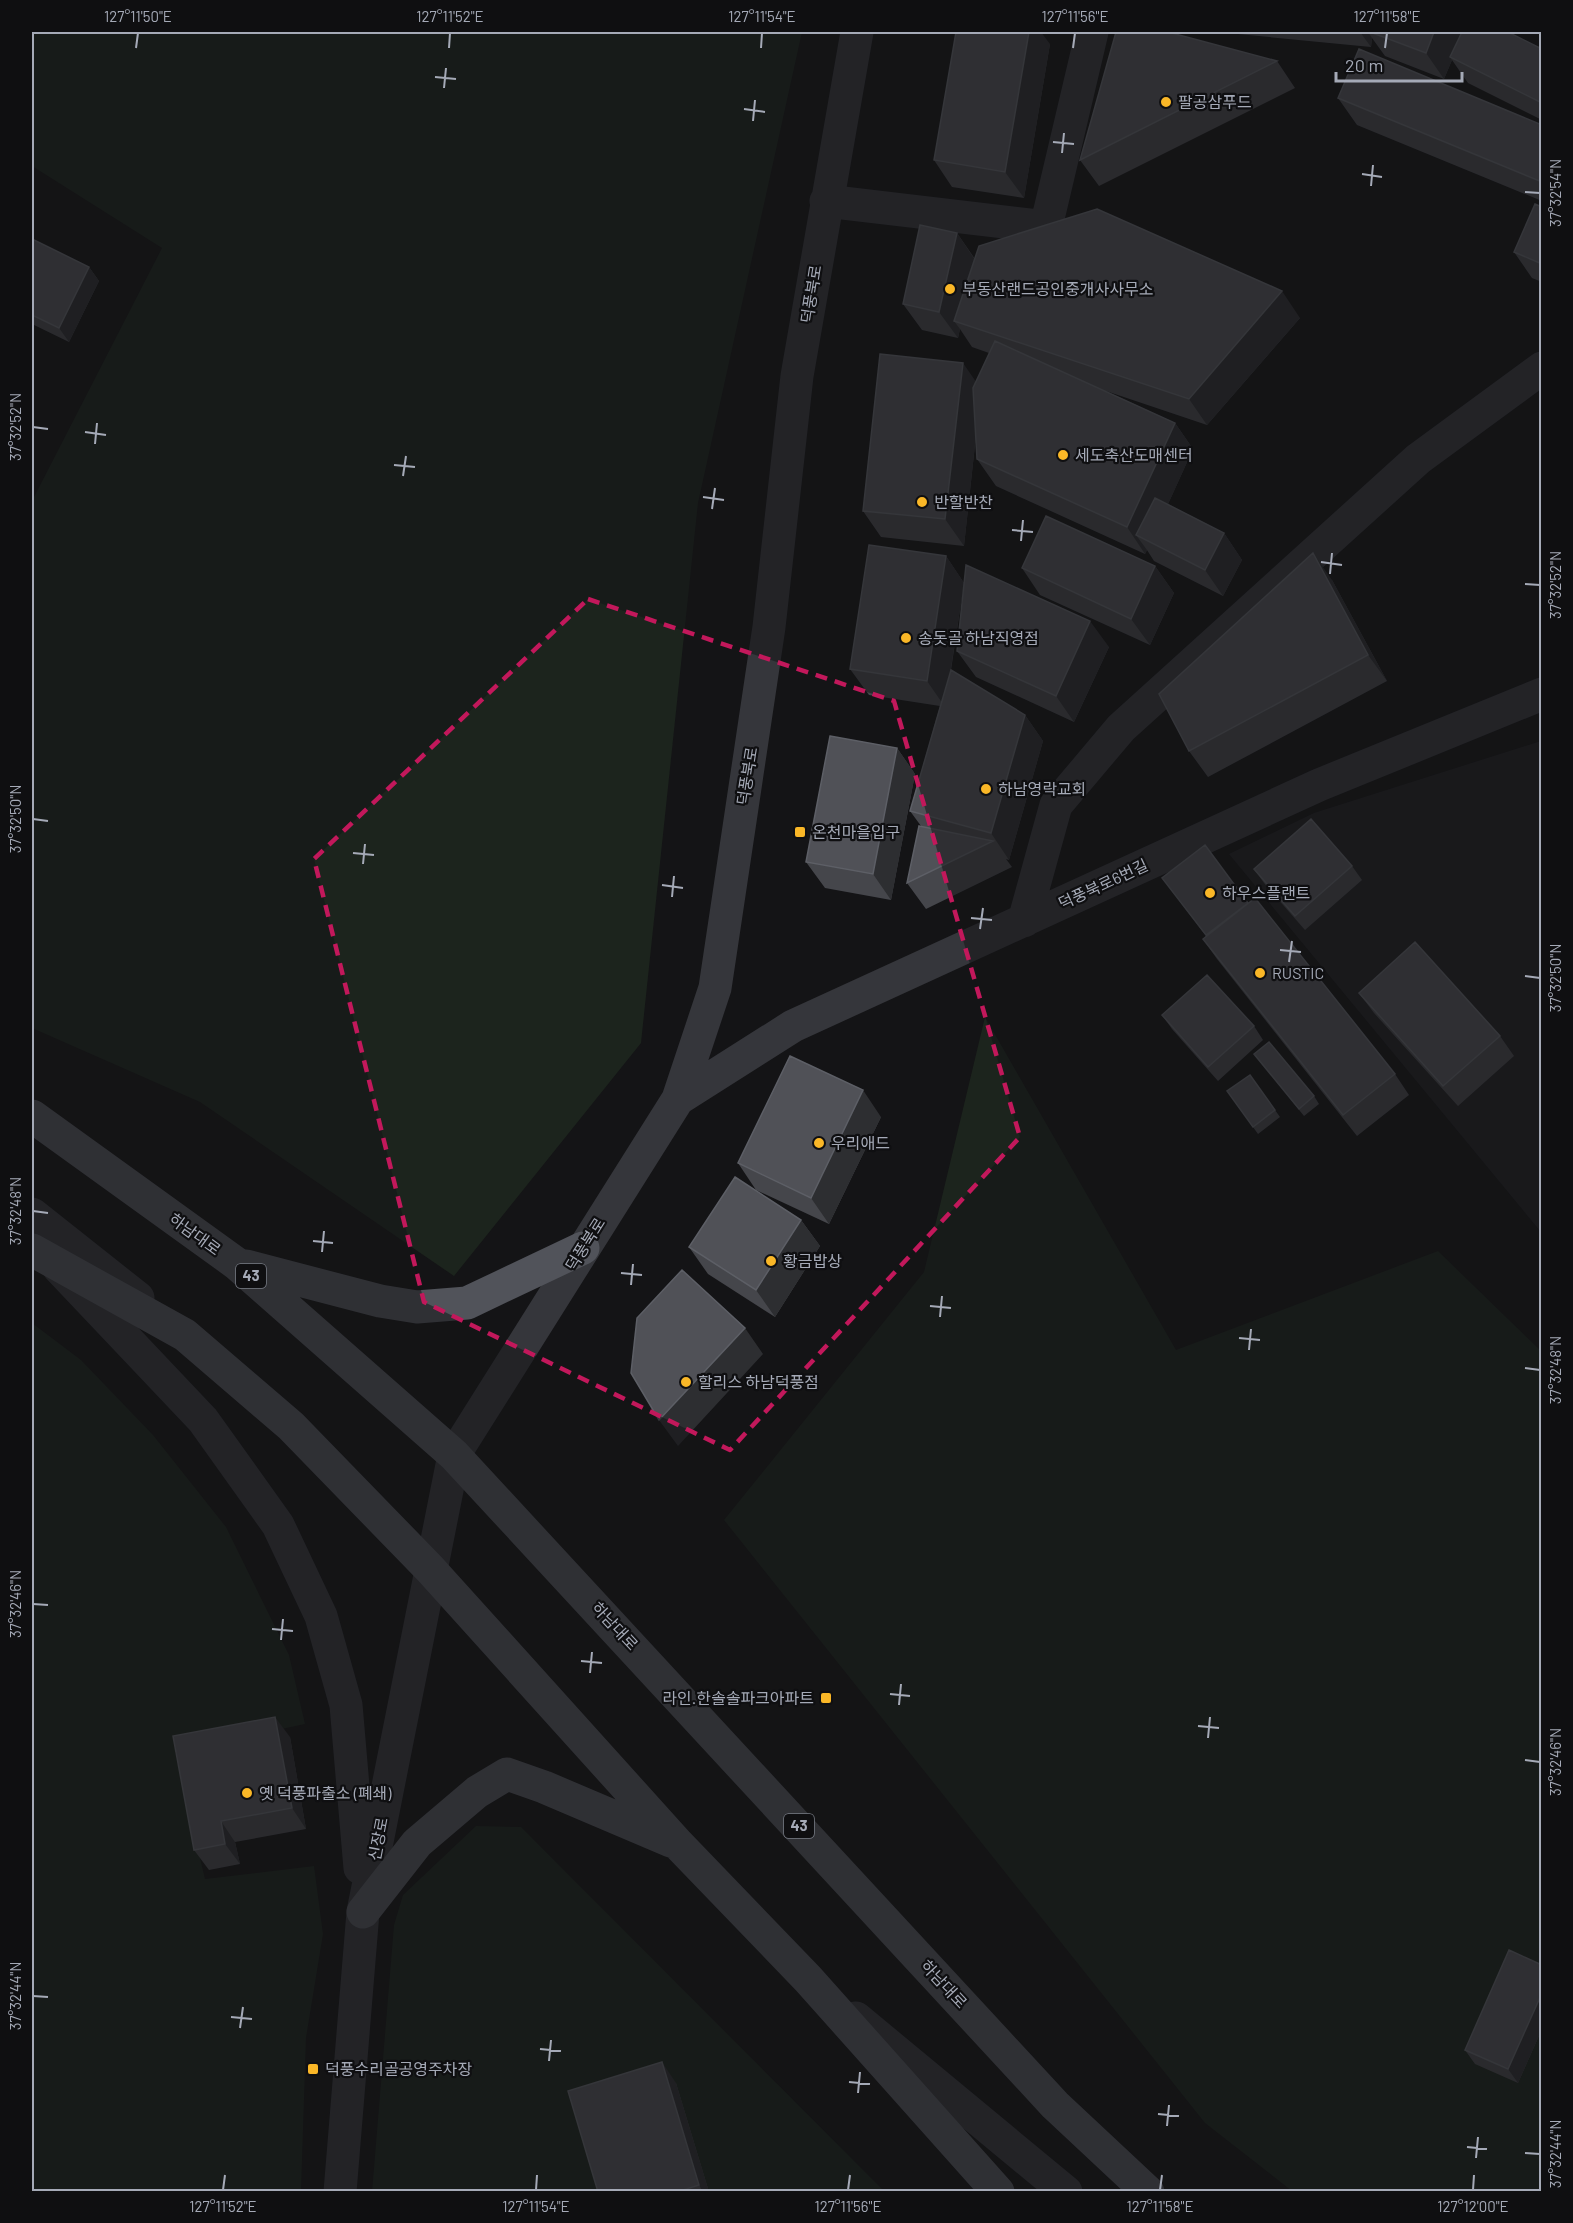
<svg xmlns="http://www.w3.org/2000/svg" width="1573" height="2223" font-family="Barlow,'Noto Sans KR',sans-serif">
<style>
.built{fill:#202023}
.green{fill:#1c241d}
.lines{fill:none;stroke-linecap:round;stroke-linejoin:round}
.minor{stroke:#35363b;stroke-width:33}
.major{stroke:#51535a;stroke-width:33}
.wall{fill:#45464b}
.shaded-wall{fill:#2d2e31}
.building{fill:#505157;stroke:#5d5f66;stroke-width:1.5}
.marked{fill:none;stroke:#c2185b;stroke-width:4.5;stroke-dasharray:12 8;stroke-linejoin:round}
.ticks{fill:none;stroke:#a5aab7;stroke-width:2}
.poi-dot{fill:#fab727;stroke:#0f0f11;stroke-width:2}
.labels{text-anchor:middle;stroke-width:4.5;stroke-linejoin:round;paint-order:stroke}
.shield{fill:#0f0f11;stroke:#787c85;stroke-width:1.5}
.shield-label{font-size:15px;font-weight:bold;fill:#a5aab7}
.poi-label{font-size:16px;fill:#a5aab7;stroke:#0f0f11;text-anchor:start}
.street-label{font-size:16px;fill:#a5aab7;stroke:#0f0f11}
.neatline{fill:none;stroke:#a5aab7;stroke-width:2}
.ticks-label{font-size:15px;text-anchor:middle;fill:#a5aab7}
</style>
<rect width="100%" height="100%" fill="#141416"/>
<path class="built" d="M1541,741V1232L1229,854L1314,813Z"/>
<path class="green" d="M32,32H802L698,503L641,1043L454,1276L200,1102L32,1028V501L162,248L32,166Z
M985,1017L1176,1350L1438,1251L1541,1351V2191H1292L1205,2123L724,1520L924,1272Z
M32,1323L81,1360L153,1435L226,1527L289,1655L305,1724L175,1752L205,1879L314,1866L323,1934L306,2038L301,2191H32Z
M476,1826L521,1827L884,2191L372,2192L394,1925L403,1895Z"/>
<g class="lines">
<path class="minor" d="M826,201L1046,227L1092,32
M1024,921L1056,805L1121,728L1418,459L1542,368
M678,1099L793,1026L1319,785L1542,694
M32,1214L138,1298
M59,1268L203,1420L278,1525L321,1616L346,1705L360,1868
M856,2018L1066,2192
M340,2192L363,1912L454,1455L678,1099L715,988L769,627L797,376L857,32"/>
<path class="major" d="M32,1116L237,1264L454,1455L1055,2105L1148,2192
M32,1250L185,1335L291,1426L430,1569L678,1844L808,1979L998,2192
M246,1266L380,1301L417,1307L467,1303L583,1248
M363,1912L417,1843L477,1792L507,1774L544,1787L671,1841"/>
</g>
<path class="wall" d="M1217,32H1508L1542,49V120L1468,83L1452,60L1444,79L1385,56L1372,38L1371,47Z
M1050,44L1024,198L952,187L934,160Z
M1277,61L1295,88L1099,186L1080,160Z
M1338,98L1542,125V201L1357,125Z
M1542,207V282L1532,278L1514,252Z
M957,233L975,259L1300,318L1207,425L1106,391L1175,423L1193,449L1168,504L1224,533L1242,560L1223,596L1154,561L1147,550L1145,554L996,486L977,459L976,436L964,546L881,537L863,511L976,382L989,353L972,347L960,329L958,338L922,330L903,304Z
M32,239L89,267L99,281L69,342L32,324Z
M946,556L964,583L951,670L1025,715L1043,741L1009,860L1006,859L1012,867L926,909L907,883L921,826L910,811L940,706L869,695L850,669Z
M1155,566L1174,593L1150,645L1040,595L1022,568Z
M1332,580L1387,681L1208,777L1189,751Z
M1109,647L1074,722L976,677L957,651Z
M897,748L915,774L891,900L825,888L806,862Z
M1352,866L1362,880L1305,930L1264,883L1254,869Z
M1162,878L1248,903L1395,1074L1409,1095L1357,1136L1217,959L1203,939L1206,936Z
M1359,993L1500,1036L1514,1056L1458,1106L1374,1013Z
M1162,1015L1254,1026L1263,1040L1218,1081L1172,1029Z
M1254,1054L1314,1096L1319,1104L1304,1116Z
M1250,1075L1280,1117L1258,1134L1227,1091Z
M881,1117L829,1224L756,1190L738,1163Z
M801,1220L820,1246L775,1317L708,1274L689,1247Z
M290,1737L306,1829L235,1842L240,1864L209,1870L194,1850Z
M1542,1965V2029L1518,2083L1475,2064L1465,2050Z
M676,2083L709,2192H598Z"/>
<path class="shaded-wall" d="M1029,32H1041L1050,44L1024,198L1005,172Z
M1360,32H1368L1372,38L1371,47Z
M1434,32H1463L1450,57L1452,60L1444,79L1426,53Z
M957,233L975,260L954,321L960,329L958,338L939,312Z
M89,267L99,281L69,342L59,328Z
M1282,291L1300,318L1207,425L1189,399Z
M963,363L981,389L964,546L945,519Z
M1175,423L1193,449L1151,542L1136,535L1147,550L1145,554L1127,527Z
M1224,533L1242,560L1223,596L1205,570Z
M1313,553L1332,580L1387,681L1368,655Z
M946,556L964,583L945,707L927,681Z
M1155,566L1174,593L1150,645L1131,619Z
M1090,621L1109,647L1074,722L1056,696Z
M1025,715L1043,741L1009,860L991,833Z
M897,748L915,774L891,900L873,874Z
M863,1090L881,1117L829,1224L811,1198Z
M801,1220L820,1246L775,1317L756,1290Z
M745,1328L763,1354L678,1446L659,1420Z
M275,1717L290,1737L306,1829L292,1808Z
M221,1821L235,1842L240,1864L225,1844Z
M1542,1993V2029L1518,2083L1508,2069Z
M662,2062L676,2083L709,2192H703L699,2185Z"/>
<path class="building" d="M956,32H1029L1005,172L934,160Z
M1116,32H1168L1277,61L1080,160Z
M1370,32H1434L1426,53Z
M1462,32H1508L1542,49V103L1450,57Z
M1359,49L1542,125V182L1338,98Z
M1535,204L1542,207V264L1514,252Z
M1097,209L1282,291L1189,399L954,321L979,246Z
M920,225L957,233L939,312L903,304Z
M32,239L89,267L59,328L32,315Z
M995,341L1175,423L1127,527L977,459L973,388Z
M880,354L963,363L945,519L863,511Z
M1155,498L1224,533L1205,570L1136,535Z
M1046,516L1155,566L1131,619L1022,568Z
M869,545L946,556L927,681L850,669Z
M1313,553L1368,655L1189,751L1159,694Z
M966,565L1090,621L1056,696L957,651Z
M951,670L1025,715L991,833L910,811Z
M830,736L897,748L873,874L806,862Z
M1311,819L1352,866L1295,916L1254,869Z
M919,826L993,841L907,883Z
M1205,845L1248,903L1206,935L1162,878Z
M1255,898L1395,1074L1343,1115L1203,939Z
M1415,942L1500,1036L1443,1086L1359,993Z
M1207,975L1254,1026L1208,1067L1162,1015Z
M1269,1042L1314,1096L1299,1109L1254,1054Z
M790,1056L863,1090L811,1198L738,1163Z
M1250,1075L1275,1110L1253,1127L1227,1091Z
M735,1177L801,1220L756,1290L689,1247Z
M682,1270L745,1328L659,1420L631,1373L637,1318Z
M275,1717L292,1808L221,1821L225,1844L194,1850L173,1736Z
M1509,1950L1542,1965V1993L1508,2069L1465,2050Z
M662,2062L699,2185L677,2192H598L568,2091Z"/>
<path d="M0 0H1573V2223H0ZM588,599L894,701L1020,1137L730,1450L424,1302L314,859Z" fill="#141416" fill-opacity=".55" fill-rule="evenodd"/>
<path class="marked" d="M588,599L894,701L1020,1137L730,1450L424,1302L314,859Z"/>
<path class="ticks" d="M136,48L138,33M449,48L450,33M761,48L762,33M1073,48L1075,33M1385,48L1387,33M435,77L456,79M444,88L446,68M744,109L765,112M753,121L755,100M1053,142L1074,144M1062,153L1064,133M1362,174L1382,177M1371,186L1373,165M1525,192L1540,193M33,427L48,429M85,432L106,435M95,444L97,423M394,465L415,467M403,476L406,456M703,497L724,500M712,509L715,488M1012,530L1033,532M1021,541L1023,520M1321,562L1342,565M1330,574L1332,553M1525,584L1540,585M33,819L48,821M353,853L374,855M363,864L365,844M662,885L683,888M672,897L674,876M971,918L992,920M980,929L983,908M1280,950L1301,952M1289,962L1292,941M1525,976L1540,978M33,1211L48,1213M313,1241L333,1243M322,1252L324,1231M621,1273L642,1275M631,1285L633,1264M930,1306L951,1308M940,1317L942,1296M1239,1338L1260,1340M1249,1350L1251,1329M1525,1368L1540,1370M33,1604L48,1605M272,1629L293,1631M281,1640L283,1619M581,1661L602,1663M590,1673L592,1652M890,1694L910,1696M899,1705L901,1684M1198,1726L1219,1728M1208,1738L1210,1717M1525,1760L1540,1762M33,1996L48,1997M231,2017L252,2019M240,2028L243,2007M540,2049L561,2051M549,2061L551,2040M849,2082L870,2084M858,2093L860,2072M1158,2114L1179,2116M1167,2126L1169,2105M1467,2147L1487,2149M1525,2153L1540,2154M1476,2158L1478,2137M223,2190L225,2175M536,2190L537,2175M848,2190L850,2175M1160,2190L1162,2175M1473,2190L1474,2175"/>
<g class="poi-dot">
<circle cx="1166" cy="102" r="6"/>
<circle cx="950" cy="289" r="6"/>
<circle cx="1063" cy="455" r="6"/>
<circle cx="922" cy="502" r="6"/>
<circle cx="906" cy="638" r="6"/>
<circle cx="986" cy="789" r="6"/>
<rect x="794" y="826" width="12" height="12" rx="3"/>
<circle cx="1210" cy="893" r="6"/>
<circle cx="1260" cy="973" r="6"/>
<circle cx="819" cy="1143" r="6"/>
<circle cx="771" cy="1261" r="6"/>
<circle cx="686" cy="1382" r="6"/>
<rect x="820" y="1692" width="12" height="12" rx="3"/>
<circle cx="247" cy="1793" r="6"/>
<rect x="307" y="2063" width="12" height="12" rx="3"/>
</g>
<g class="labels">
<g class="shield">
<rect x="236" y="1264" width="30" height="24" rx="4.5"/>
<rect x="784" y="1814" width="30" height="24" rx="4.5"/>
</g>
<g class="shield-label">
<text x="251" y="1281">43</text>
<text x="799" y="1831">43</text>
</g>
<g class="poi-label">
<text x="1178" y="108">팔공삼푸드</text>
<text x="962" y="295">부동산랜드공인중개사사무소</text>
<text x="1075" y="461">세도축산도매센터</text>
<text x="934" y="508">반할반찬</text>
<text x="918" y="644">송돗골 하남직영점</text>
<text x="998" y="795">하남영락교회</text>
<text x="812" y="838">온천마을입구</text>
<text x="1222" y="899">하우스플랜트</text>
<text x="1272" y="979">RUSTIC</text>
<text x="831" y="1149">우리애드</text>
<text x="783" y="1267">황금밥상</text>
<text x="698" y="1388">할리스 하남덕풍점</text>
<text x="814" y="1704" text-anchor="end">라인.한솔솔파크아파트</text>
<text x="259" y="1799">옛 덕풍파출소 (폐쇄)</text>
<text x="325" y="2075">덕풍수리골공영주차장</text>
</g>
<g class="street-label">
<text transform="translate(811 294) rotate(-81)" y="6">덕풍북로</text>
<text transform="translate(747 776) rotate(-81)" y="6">덕풍북로</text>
<text transform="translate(1103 884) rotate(-25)" y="6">덕풍북로6번길</text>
<text transform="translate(195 1234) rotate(36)" y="6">하남대로</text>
<text transform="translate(585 1244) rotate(-58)" y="6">덕풍북로</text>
<text transform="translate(615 1626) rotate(47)" y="6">하남대로</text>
<text transform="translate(378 1839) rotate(-79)" y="6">신장로</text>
<text transform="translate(944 1984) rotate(47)" y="6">하남대로</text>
</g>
</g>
<rect width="1573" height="2223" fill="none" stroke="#0f0f11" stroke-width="66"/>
<path d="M1336 72v9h126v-9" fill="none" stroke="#a5aab7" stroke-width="3"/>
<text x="1345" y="72" font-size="18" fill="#a5aab7" stroke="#0f0f11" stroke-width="4.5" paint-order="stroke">20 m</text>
<rect x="33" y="33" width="1507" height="2157" class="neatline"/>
<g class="ticks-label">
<text x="138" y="22">127°11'50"E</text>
<text x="450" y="22">127°11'52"E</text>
<text x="762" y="22">127°11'54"E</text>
<text x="1075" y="22">127°11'56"E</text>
<text x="1387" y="22">127°11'58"E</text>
<text transform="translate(1556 193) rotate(-90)" y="5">37°32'54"N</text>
<text transform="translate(16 427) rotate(-90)" y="5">37°32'52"N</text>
<text transform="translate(1556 585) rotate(-90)" y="5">37°32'52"N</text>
<text transform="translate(16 819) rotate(-90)" y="5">37°32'50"N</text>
<text transform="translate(1556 978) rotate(-90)" y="5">37°32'50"N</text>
<text transform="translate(16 1211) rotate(-90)" y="5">37°32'48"N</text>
<text transform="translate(1556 1370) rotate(-90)" y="5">37°32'48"N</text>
<text transform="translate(16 1604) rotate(-90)" y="5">37°32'46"N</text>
<text transform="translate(1556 1762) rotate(-90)" y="5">37°32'46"N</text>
<text transform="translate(16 1996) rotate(-90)" y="5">37°32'44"N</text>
<text transform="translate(1556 2154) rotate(-90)" y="5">37°32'44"N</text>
<text x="223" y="2212">127°11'52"E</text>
<text x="536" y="2212">127°11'54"E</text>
<text x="848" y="2212">127°11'56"E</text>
<text x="1160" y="2212">127°11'58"E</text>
<text x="1473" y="2212">127°12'00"E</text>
</g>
</svg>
